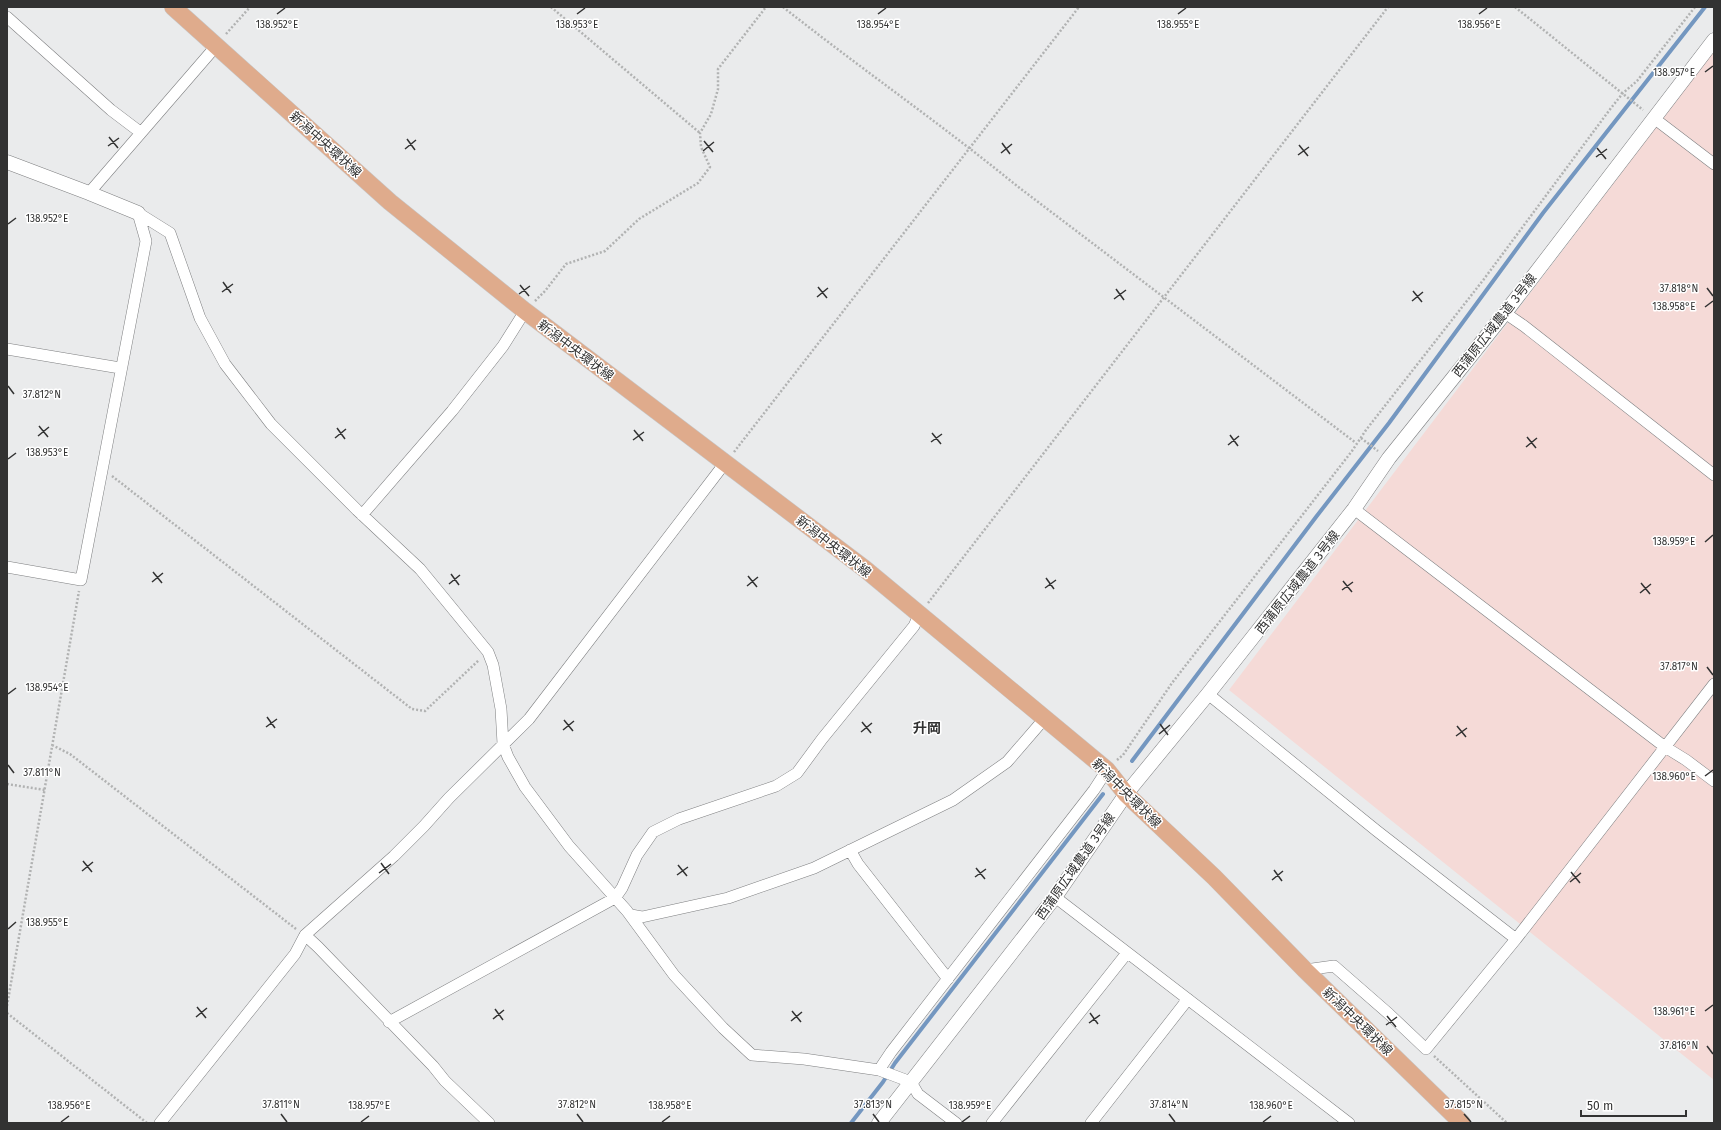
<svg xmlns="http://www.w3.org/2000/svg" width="1721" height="1130" font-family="'Fira Sans','Noto Sans JP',sans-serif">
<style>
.industrial{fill:#f5dad7}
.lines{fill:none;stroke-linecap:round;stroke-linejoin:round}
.stream{stroke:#7497c0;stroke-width:4}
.minor-casing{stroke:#7e7f80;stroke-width:12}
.tertiary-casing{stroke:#7e7f80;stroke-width:15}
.primary-casing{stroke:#c6c6c6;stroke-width:18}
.path{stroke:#b1b2b2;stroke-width:2.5;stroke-dasharray:2 2;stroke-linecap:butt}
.minor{stroke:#fff;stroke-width:11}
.tertiary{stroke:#fff;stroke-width:14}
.primary{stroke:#dfab8c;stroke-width:17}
.ticks{fill:none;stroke:#323232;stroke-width:1.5}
.labels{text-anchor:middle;stroke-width:3;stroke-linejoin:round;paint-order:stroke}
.street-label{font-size:13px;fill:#323232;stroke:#fff}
.neighbourhood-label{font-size:14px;font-weight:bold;fill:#323232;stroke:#fff}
.ticks-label{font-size:10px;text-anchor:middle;fill:#323232;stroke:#fff;stroke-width:3;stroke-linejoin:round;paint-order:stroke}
</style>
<rect width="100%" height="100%" fill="#eaebec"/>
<path class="industrial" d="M1714,51V1080L1229,690Z"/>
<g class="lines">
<path class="stream" d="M1132,761L1316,517L1389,423L1543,213L1705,7
M851,1123L883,1082L895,1063L1103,794"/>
<defs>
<path id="minor" d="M7,17L111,110L140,132
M1655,119L1714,164
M89,193L217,45
M138,213L170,233L200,318L225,364L271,424L357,510L420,569L488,652L493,665L501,709L503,744L508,757L525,787L569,846L627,911L674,975L723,1028L752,1055L804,1059L879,1070L911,1082L918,1094L956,1123
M1505,313L1524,326L1714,475
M7,349L120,368
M1354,509L1665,747L1686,760L1714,781
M362,515L452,411L503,346L525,311
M7,567L81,580L146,241L138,213
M1208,694L1377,831L1516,939
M850,850L858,864L948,979
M1055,897L1349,1123
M631,915L642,917L728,898L814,868L953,800L1007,762L1045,718
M305,935L318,947L433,1066L445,1081L489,1123
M1305,970L1334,966L1389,1014L1426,1049L1516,939L1714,684
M389,1022L615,898L622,888L637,855L653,832L679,819L776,786L797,773L822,739L914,626L919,615
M879,1070L891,1052L1094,790L1107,770
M160,1123L295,954L305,935L394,856L424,826L449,798L529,719L725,463
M992,1123L1127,953
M1091,1123L1188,999"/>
<path id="tertiary" d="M7,162L89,193L138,213
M879,1123L1055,897L1126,794L1208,694L1354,509L1389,458L1505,313L1714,40"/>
<path id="primary" d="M173,7L390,202L525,311L865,569L1107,770L1126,794L1214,877L1305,970L1462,1123"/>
</defs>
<use href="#minor" class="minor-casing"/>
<use href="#tertiary" class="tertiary-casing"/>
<use href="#primary" class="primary-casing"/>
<path class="path" d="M551,7L700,133
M783,7C860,68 941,124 1017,186L1356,443
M1515,7L1643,110
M226,34L250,7
M535,301L545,291L566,264L605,251L639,219L698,183L710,167L701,147L700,133L711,114L718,89V69L766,7
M1361,438L1378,451
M734,452L1079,7
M112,476L412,709L425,711L479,660
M928,603L1388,7
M52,745L70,754L296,929
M1117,760L1123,755L1172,683L1352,451L1366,430L1484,279L1611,108L1623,93L1637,81L1695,7
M7,784L45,790
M7,1006L79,591
M7,1013L147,1123
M1434,1056L1507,1123"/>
<use href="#minor" class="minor"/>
<use href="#tertiary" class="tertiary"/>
<use href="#primary" class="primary"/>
</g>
<path class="ticks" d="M277,14L285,8M577,14L585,8M878,14L886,8M1178,14L1186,8M1479,14L1487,8M1705,72L1713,66M109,137L118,148M407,139L415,150M704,141L713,152M1002,143L1010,154M1299,145L1308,156M108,146L119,138M1597,148L1606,159M405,149L416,140M703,151L714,142M1001,153L1012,144M1298,155L1309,147M1596,157L1607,149M8,224L16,218M223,282L231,293M520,285L529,296M818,287L827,298M1707,288L1713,296M1116,289L1124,300M1413,291L1422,302M222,292L233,284M519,294L530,286M817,297L828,288M1114,299L1126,290M1412,301L1423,292M1705,307L1713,301M8,386L14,394M39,426L48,437M337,428L345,439M634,430L643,441M932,433L941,444M1230,435L1238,446M38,436L49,427M1527,437L1536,448M335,438L346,429M633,440L644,432M931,442L942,434M1228,445L1239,436M1526,447L1537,438M8,459L16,453M1705,542L1713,535M153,572L162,583M451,574L459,585M748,576L757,587M1046,578L1054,589M1343,581L1352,592M152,582L163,573M1641,583L1650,594M449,584L460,575M747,586L758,577M1045,588L1056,580M1342,590L1353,582M1640,593L1651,584M1707,667L1713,675M8,694L16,688M267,717L275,728M564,720L573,731M862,722L871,733M1160,724L1168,735M1457,726L1466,737M266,727L277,719M563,730L574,721M861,732L872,723M1159,734L1170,725M1456,736L1467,728M8,765L14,773M1705,776L1713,770M83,861L92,872M381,863L389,874M678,865L687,876M976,868L985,879M1274,870L1282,881M82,871L93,862M1571,872L1580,883M379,873L391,864M677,875L688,867M975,877L986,869M1272,880L1283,871M1570,882L1581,873M8,929L16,922M197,1007L206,1018M495,1009L503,1020M792,1011L801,1022M1705,1011L1713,1005M1090,1013L1098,1024M1387,1016L1396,1027M196,1017L207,1008M493,1019L504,1010M791,1021L802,1012M1089,1023L1100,1015M1386,1025L1397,1017M1707,1046L1713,1054M281,1114L287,1122M577,1114L583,1122M873,1114L879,1122M1169,1114L1175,1122M1464,1114L1471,1122M61,1122L69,1116M361,1122L369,1116M662,1122L670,1116M962,1122L970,1116M1263,1122L1271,1116"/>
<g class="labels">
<g class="street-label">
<text transform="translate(326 144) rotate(42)" y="5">新潟中央環状線</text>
<text transform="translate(1494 325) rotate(-52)" y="5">西蒲原広域農道 3号線</text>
<text transform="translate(576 350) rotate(37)" y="5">新潟中央環状線</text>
<text transform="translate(834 546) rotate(38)" y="5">新潟中央環状線</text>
<text transform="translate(1297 582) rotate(-52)" y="5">西蒲原広域農道 3号線</text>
<text transform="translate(1127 793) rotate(45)" y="5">新潟中央環状線</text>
<text transform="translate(1075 866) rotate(-55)" y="5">西蒲原広域農道 3号線</text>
<text transform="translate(1358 1021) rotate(44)" y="5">新潟中央環状線</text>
</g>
<g class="neighbourhood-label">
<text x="927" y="733">升岡</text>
</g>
</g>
<g class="ticks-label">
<text x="277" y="28">138.952°E</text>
<text x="577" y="28">138.953°E</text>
<text x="878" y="28">138.954°E</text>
<text x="1178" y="28">138.955°E</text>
<text x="1479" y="28">138.956°E</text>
<text x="1674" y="76">138.957°E</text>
<text x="47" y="222">138.952°E</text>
<text x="1679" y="292">37.818°N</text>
<text x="1674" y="310">138.958°E</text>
<text x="42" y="398">37.812°N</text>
<text x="47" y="456">138.953°E</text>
<text x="1674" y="545">138.959°E</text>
<text x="1679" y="670">37.817°N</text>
<text x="47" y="691">138.954°E</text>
<text x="42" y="776">37.811°N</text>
<text x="1674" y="780">138.960°E</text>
<text x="47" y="926">138.955°E</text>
<text x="1674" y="1015">138.961°E</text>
<text x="1679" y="1049">37.816°N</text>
<text x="281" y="1108">37.811°N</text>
<text x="577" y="1108">37.812°N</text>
<text x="873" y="1108">37.813°N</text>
<text x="1169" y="1108">37.814°N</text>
<text x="1464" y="1108">37.815°N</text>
<text x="69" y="1109">138.956°E</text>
<text x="369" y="1109">138.957°E</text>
<text x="670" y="1109">138.958°E</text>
<text x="970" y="1109">138.959°E</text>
<text x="1271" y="1109">138.960°E</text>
</g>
<rect width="1721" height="1130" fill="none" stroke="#323232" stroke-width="16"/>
<path d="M1581 1110v6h105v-6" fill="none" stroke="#323232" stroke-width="2"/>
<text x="1587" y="1110" font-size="12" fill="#323232" stroke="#ffffff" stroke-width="3" paint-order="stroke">50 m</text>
</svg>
